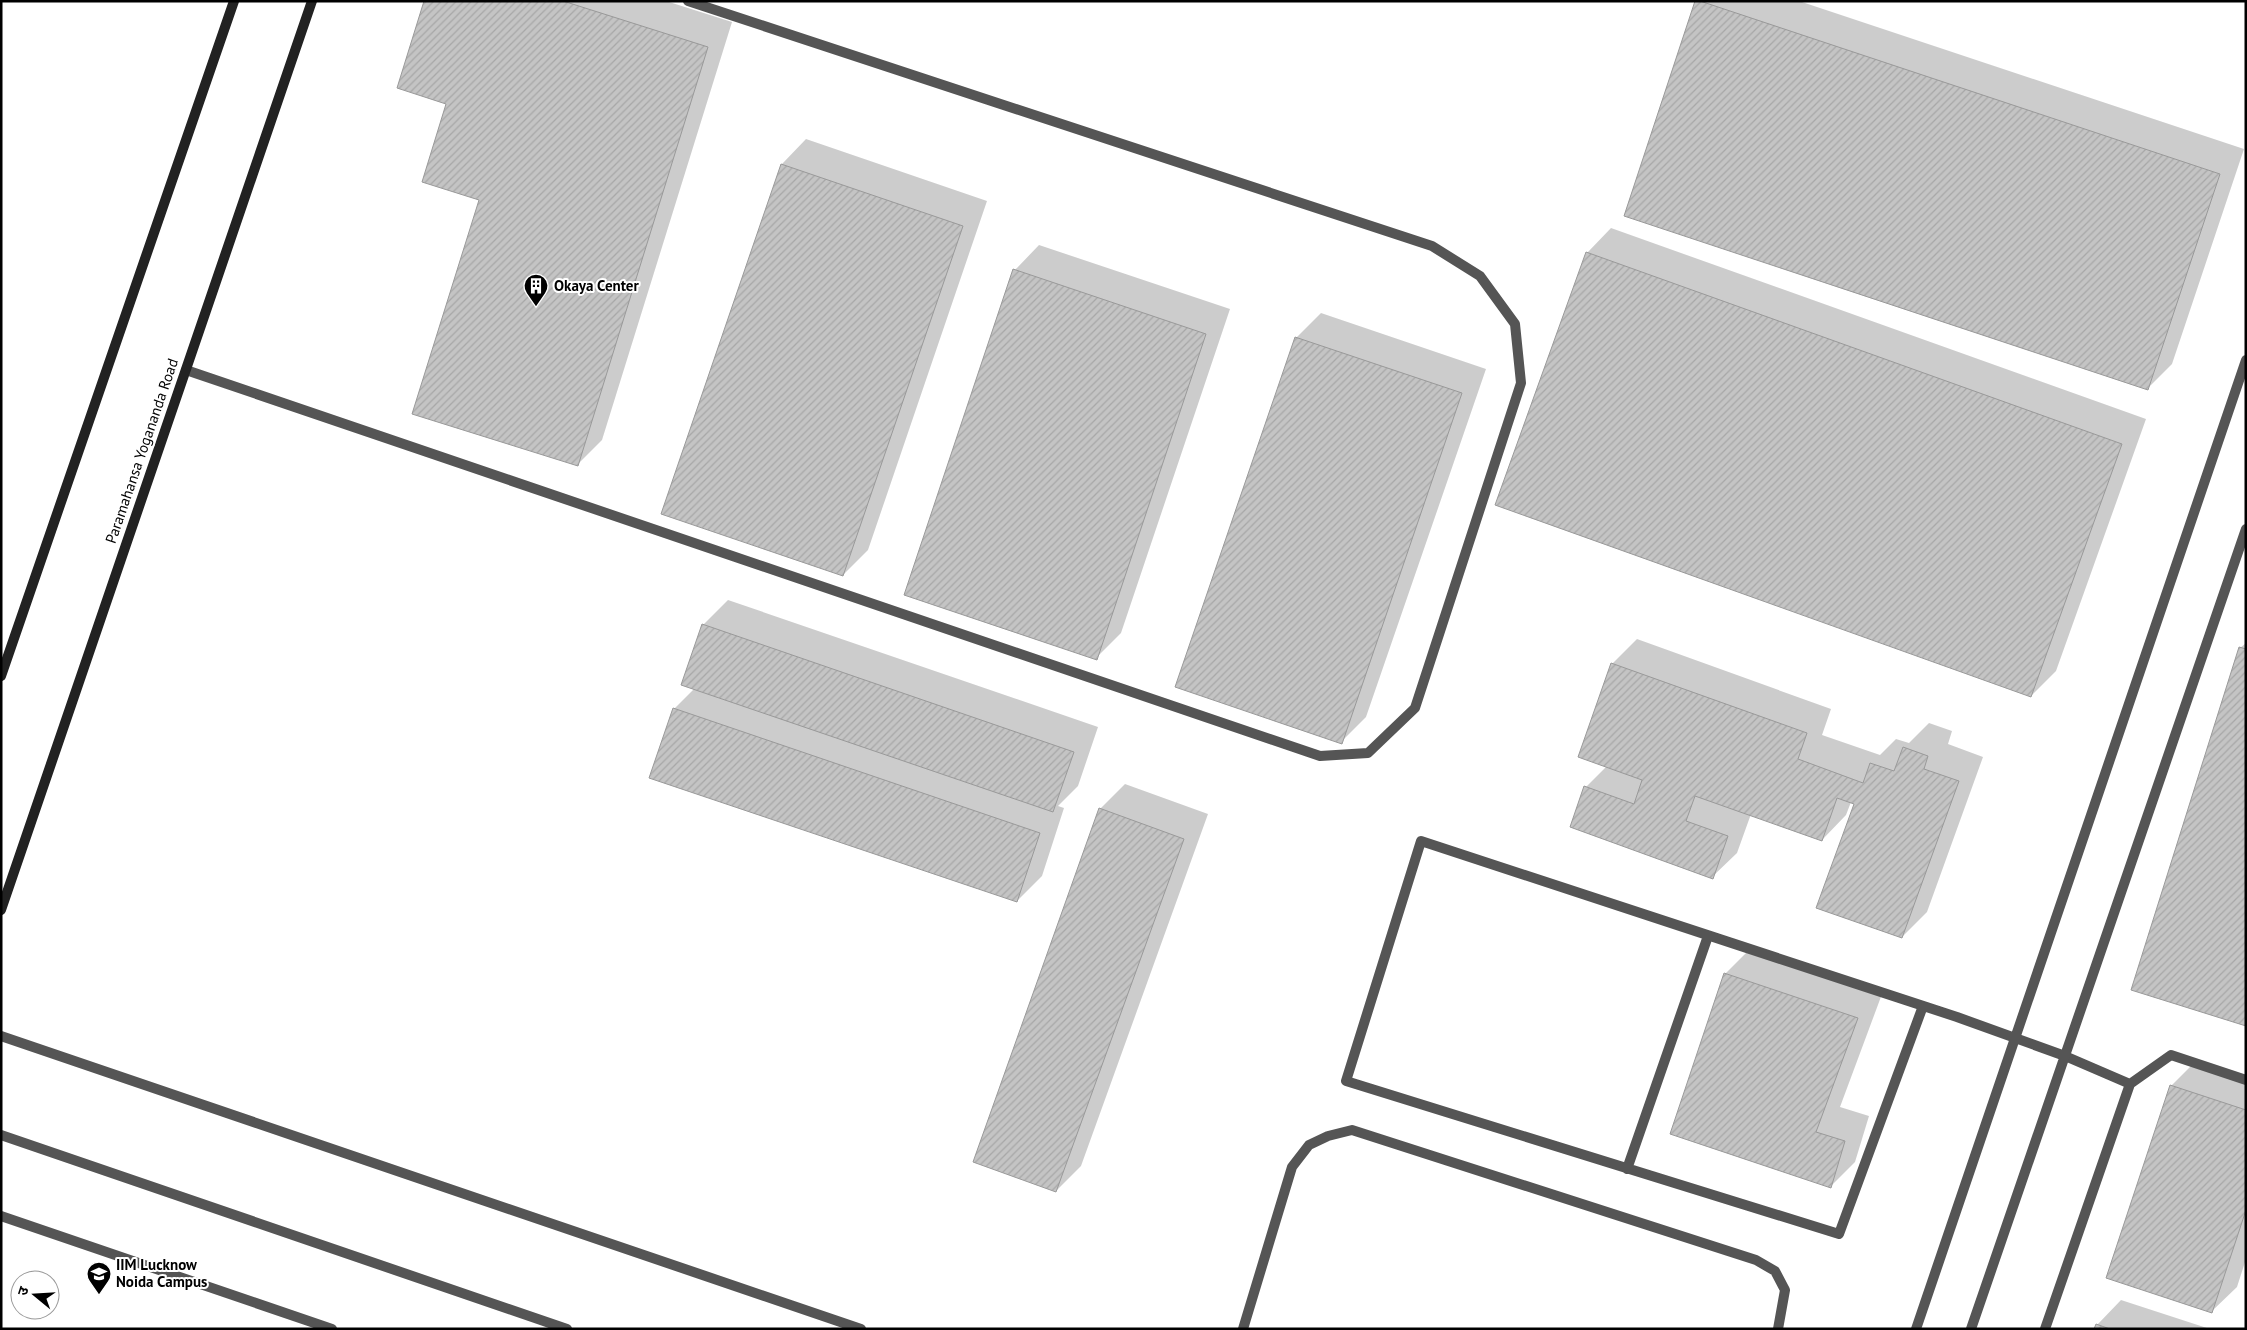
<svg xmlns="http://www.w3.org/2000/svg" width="2247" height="1330" font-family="'PT Sans','Noto Sans Devanagari',sans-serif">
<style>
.shadow{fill:#0003}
.building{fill:url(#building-hatch);stroke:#999}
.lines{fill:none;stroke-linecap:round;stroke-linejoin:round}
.lane{stroke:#555;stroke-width:10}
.street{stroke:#555;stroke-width:10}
.secondary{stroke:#222;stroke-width:10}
.labels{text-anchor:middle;stroke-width:4;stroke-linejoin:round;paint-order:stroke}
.poi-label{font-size:15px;font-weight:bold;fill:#000;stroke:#fff;text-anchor:start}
.street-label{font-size:15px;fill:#000;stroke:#fff}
</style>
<defs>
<pattern id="building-hatch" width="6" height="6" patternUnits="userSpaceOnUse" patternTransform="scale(1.25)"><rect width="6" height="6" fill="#c4c4c4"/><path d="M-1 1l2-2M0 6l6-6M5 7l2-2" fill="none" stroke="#a7a7a7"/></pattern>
</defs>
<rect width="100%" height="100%" fill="#fff"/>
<path class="shadow" d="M425,1H666L732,22L602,440L577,465L480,199L448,103Z
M1696,1H1799L2244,149L2172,364L2148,388Z
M806,139L987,201L868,550L843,575L782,164Z
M1611,228L2146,419L2056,671L2031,696L1587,253Z
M1039,245L1230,309L1121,633L1096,658L1015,270Z
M1321,313L1486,369L1366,717L1341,742L1296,338Z
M728,600L1098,727L1078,786L1058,806L1064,808L1042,876L1017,901L674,709L695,688L703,625Z
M1637,639L1831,709L1822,735L1880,755L1896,739L1909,743L1929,723L1952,731L1948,744L1983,757L1927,912L1902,937L1855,803L1851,802L1846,815L1822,840L1751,814L1737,853L1712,877L1586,787L1607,766L1612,664Z
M2246,643V1025L2240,648Z
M1125,784L1208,814L1081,1166L1056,1191L1100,809Z
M1750,949L1882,994L1840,1107L1869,1116L1855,1162L1830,1187L1725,974Z
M2196,1061L2246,1077V1259L2237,1287L2212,1311L2171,1086Z
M2121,1300L2210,1329H2095L2097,1325Z"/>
<path class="building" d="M424,1H563L708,47L578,466L412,414L479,200L422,182L446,104L397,88Z
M1695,1H1700L2220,174L2148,390L1624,216Z
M781,164L963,226L843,576L661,514Z
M1586,252L2122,444L2031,697L1495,505Z
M1013,269L1206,334L1097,660L904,595Z
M1295,337L1462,393L1342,744L1175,687Z
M702,624L1074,752L1053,812L681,685Z
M2239,647L2246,649V1026L2131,990Z
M1611,663L1807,733L1798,759L1863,783L1870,763L1894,771L1903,747L1928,756L1924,769L1959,781L1902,938L1816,908L1854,804L1837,798L1822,841L1695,796L1686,821L1728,836L1713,879L1570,827L1584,786L1634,804L1642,780L1578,757Z
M673,708L1040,833L1017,902L649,778Z
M1099,808L1184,839L1056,1192L973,1162Z
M1724,973L1858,1018L1816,1132L1845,1141L1831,1188L1670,1134Z
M2170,1085L2246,1110V1210L2212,1313L2106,1278Z
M2096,1324L2110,1329H2094Z"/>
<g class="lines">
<path class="lane" d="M186,370L1320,756L1368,753L1415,708L1521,383L1515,324L1480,276L1432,246L688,1
M2065,1056L2130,1084
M1,1216L332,1329
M1243,1329L1292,1167L1309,1145L1328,1136L1352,1130L1756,1260L1775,1271L1785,1290L1778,1329
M2045,1329L2130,1084L2171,1055L2246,1080"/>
<path class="street" d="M1923,1006L1839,1234L1346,1081L1421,841L1957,1017L2065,1056
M1,1036L861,1329
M1,1135L567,1329
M1627,1169L1708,936
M1916,1329L2246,360
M1971,1329L2246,529"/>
<path class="secondary" d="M1,676L234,1
M1,910L312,1"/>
</g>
<defs>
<symbol id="building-pin" viewBox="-11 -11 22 30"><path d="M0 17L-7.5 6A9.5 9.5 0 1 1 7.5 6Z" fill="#000" stroke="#fff"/><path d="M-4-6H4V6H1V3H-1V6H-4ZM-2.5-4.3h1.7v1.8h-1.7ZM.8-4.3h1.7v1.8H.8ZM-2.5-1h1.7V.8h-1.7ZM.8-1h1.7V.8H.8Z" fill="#fff"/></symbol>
<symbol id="university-pin" viewBox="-11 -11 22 30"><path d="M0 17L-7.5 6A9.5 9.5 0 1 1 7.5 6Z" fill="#000" stroke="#fff"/><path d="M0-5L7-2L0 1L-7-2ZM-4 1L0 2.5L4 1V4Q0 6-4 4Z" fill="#fff"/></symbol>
</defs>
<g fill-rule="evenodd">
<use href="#building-pin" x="522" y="272" width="28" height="38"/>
<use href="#university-pin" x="85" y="1260" width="28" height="38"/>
</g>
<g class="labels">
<g class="poi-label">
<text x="554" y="291">Okaya Center</text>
<text x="116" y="1270">IIM Lucknow<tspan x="116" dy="17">Noida Campus</tspan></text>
</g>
<g class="street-label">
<text transform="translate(142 451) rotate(-71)" y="5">Paramahansa Yogananda Road</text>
</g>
</g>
<rect width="2247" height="1330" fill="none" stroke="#000000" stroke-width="5"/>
<g transform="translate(35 1295) rotate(288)"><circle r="24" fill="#ffffff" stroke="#999999"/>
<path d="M0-4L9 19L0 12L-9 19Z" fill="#000000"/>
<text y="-8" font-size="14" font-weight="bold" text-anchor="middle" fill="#000000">उ</text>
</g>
</svg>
